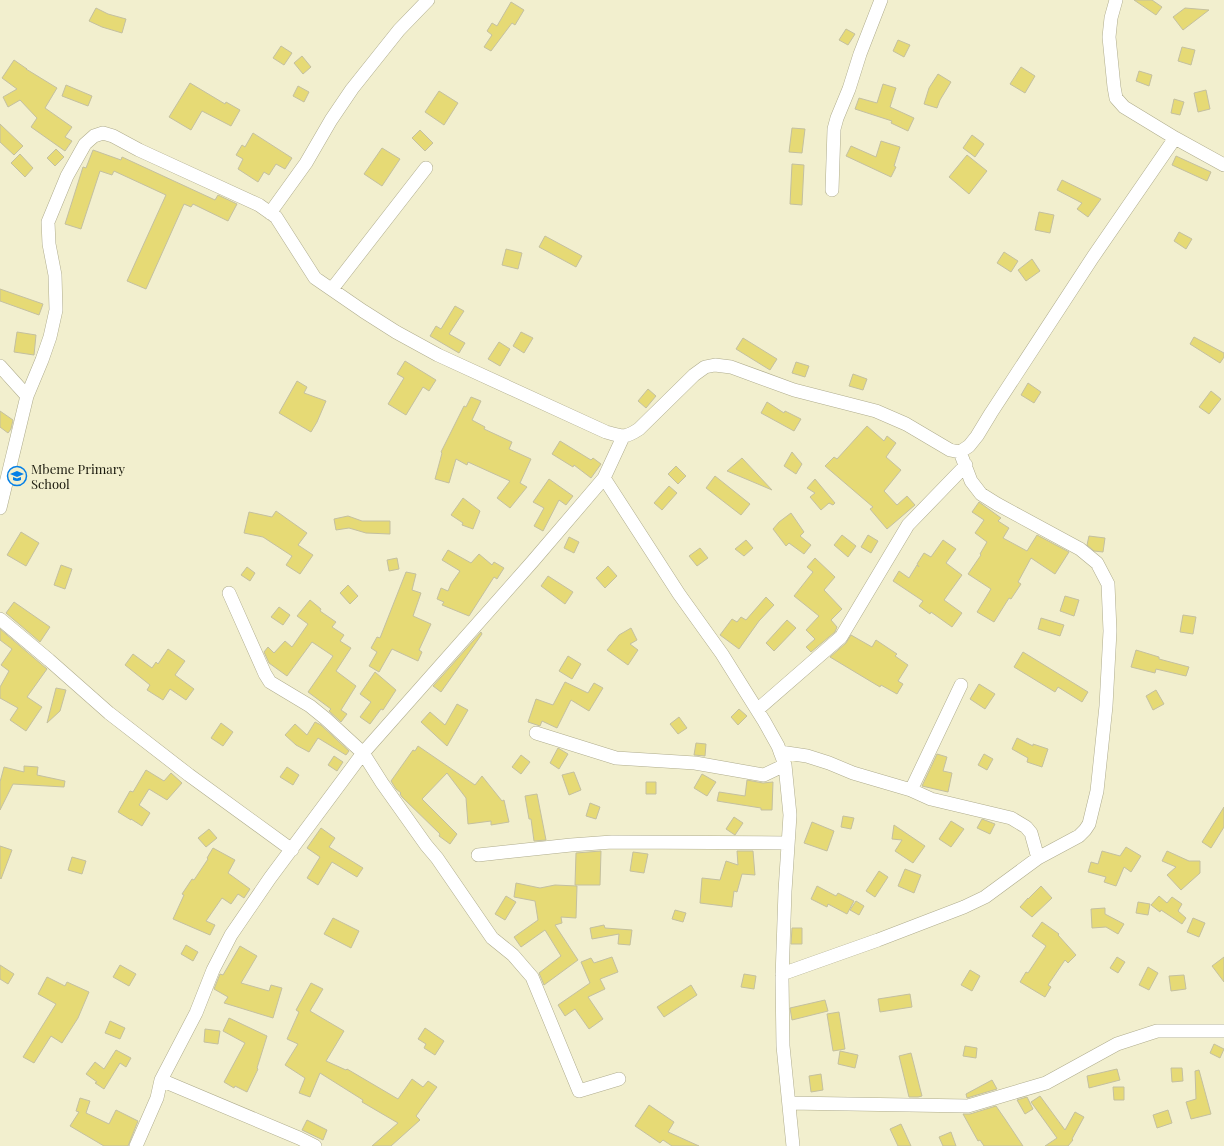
<svg xmlns="http://www.w3.org/2000/svg" width="1224" height="1146" font-family="'Playfair Display',serif">
<style>
.building{fill:#e6da75;stroke:#c4c0a0}
.lines{fill:none;stroke-linecap:round;stroke-linejoin:round}
.minor-casing{stroke:#afac8d;stroke-width:14}
.minor{stroke:#fff;stroke-width:13}
.labels{text-anchor:middle;stroke-width:3;stroke-linejoin:round;paint-order:stroke}
.poi-label{font-size:13px;fill:#19180c;stroke:#f2efce;text-anchor:start}
</style>
<rect width="100%" height="100%" fill="#f2efce"/>
<path class="building" d="M1134,0H1152L1162,7L1156,15Z
M511,2L524,10L515,25L512,23L491,51L484,47L492,35L487,31L492,23L497,26Z
M96,8L108,14L126,19L122,33L102,27L89,21Z
M1185,8L1209,10L1183,30L1173,17Z
M846,29L855,34L848,45L839,40Z
M898,40L910,45L904,57L893,51Z
M281,46L292,53L284,65L273,58Z
M1182,47L1195,50L1191,65L1178,61Z
M302,56L311,67L303,74L294,63Z
M14,60L27,69H26L57,88L45,108L72,127L65,137L72,141L65,151L31,127L37,118L20,100L8,107L3,97L17,89L2,78Z
M1021,67L1035,76L1025,93L1010,84Z
M1139,71L1152,75L1149,86L1136,81Z
M938,74L951,82L940,100L937,108L924,104L929,88Z
M190,83L225,104L226,102L240,110L231,126L202,111L191,130L169,117Z
M883,84L896,88L890,107L914,118L908,131L891,123L892,121L855,109L859,98L877,103Z
M66,85L92,96L88,106L62,96Z
M298,86L309,92L304,102L293,96Z
M1206,90L1210,109L1198,112L1194,93Z
M439,91L458,103L444,125L425,112Z
M1174,99L1184,102L1180,115L1171,113Z
M0,124L23,146L14,155L0,142Z
M792,128L805,129L802,153L789,152Z
M420,130L433,143L425,151L412,138Z
M253,133L292,158L285,169L276,164L269,175L264,172L258,182L238,169L243,159L236,155L242,145L245,147Z
M972,135L984,144L975,157L963,148Z
M881,141L900,147L894,166L896,167L891,177L846,156L851,146L876,157Z
M382,148L400,159L382,186L364,174Z
M56,149L64,157L55,166L47,158Z
M93,150L121,160L122,157L215,200L218,195L237,204L228,221L193,204L191,207L184,204L146,289L127,281L166,195L114,171L112,175L100,171L81,229L65,224L83,167L86,168Z
M20,154L33,168L25,177L11,163Z
M967,155L987,171L969,194L949,177Z
M1176,156L1211,172L1207,181L1172,165Z
M792,164L804,165L802,205L790,204Z
M1062,180L1101,199L1088,217L1077,209L1082,203L1057,190Z
M1039,212L1054,215L1050,233L1035,230Z
M1179,232L1192,239L1186,249L1174,241Z
M545,236L582,256L576,267L539,247Z
M506,249L522,253L518,269L502,265Z
M1004,252L1018,261L1011,272L997,263Z
M1032,259L1040,271L1026,281L1018,270Z
M0,289L43,304L39,315L0,301Z
M455,306L464,311L449,334L465,343L459,353L430,336L436,326L441,329Z
M17,332L36,335L34,355L14,352Z
M521,332L533,338L524,353L513,346Z
M1194,337L1224,353V357L1220,363L1190,344Z
M743,338L777,359L770,370L736,349Z
M499,342L510,349L500,366L488,359Z
M405,361L436,380L429,391L423,387L406,415L388,404L404,378L397,374Z
M796,362L809,366L805,377L792,373Z
M853,374L867,379L863,390L849,386Z
M297,381L307,387L304,393L326,401L317,422L311,432L279,413Z
M1028,383L1041,392L1034,403L1021,395Z
M648,389L656,396L646,408L638,401Z
M1211,391L1221,399L1209,414L1199,407Z
M471,397L481,401L472,420L485,427L484,429L512,442L509,449L531,459L520,483L527,487L510,508L497,498L510,481L468,462L467,465L456,459L449,483L435,479L442,453L441,452L464,406L466,407Z
M767,402L784,413L785,411L801,419L794,431L761,413Z
M0,411L13,420L11,429L8,433L0,427Z
M867,426L884,441L887,436L896,443L886,457L901,470L884,491L897,505L907,496L915,505L887,529L870,509L873,507L825,466L834,457L837,459Z
M560,441L591,460L593,458L601,464L591,478L574,465L573,467L552,454Z
M792,452L802,464L796,474L784,466Z
M742,458L772,490L727,471Z
M676,466L686,476L678,484L668,474Z
M715,476L750,504L741,515L706,488Z
M549,479L573,496L566,505L559,500L543,531L534,526L544,508L533,502Z
M815,479L835,503L833,505L829,503L821,510L810,497L815,493L807,488Z
M669,486L677,493L662,510L654,503Z
M463,498L480,511L473,529L462,525L463,523L451,515Z
M979,502L1001,518L998,521L1009,528L1003,538L1027,551L1037,535L1069,552L1055,574L1031,558L1018,582L1021,584L1011,599L1009,598L994,622L977,612L991,589L968,574L981,555L980,554L987,542L975,533L984,520L972,512Z
M276,511L307,533L298,545L313,555L300,574L286,565L292,556L263,537L244,533L249,512L272,517Z
M791,513L804,532L800,536L811,545L804,554L789,543L786,546L773,529L779,522Z
M348,516L362,521H390V534L366,533L349,528L336,530L334,519Z
M21,532L39,543L26,566L7,555Z
M842,535L856,546L848,557L834,545Z
M868,535L878,541L871,553L861,547Z
M1089,536L1105,538L1103,552L1094,551L1087,545Z
M569,537L579,542L574,553L564,548Z
M746,540L753,548L744,556L735,549Z
M943,540L956,549L946,563L962,575L944,600L962,613L952,627L931,612L930,614L919,606L923,601L893,581L899,571L909,578L917,565L919,567L917,564L924,553L931,557Z
M700,548L708,558L697,566L689,556Z
M448,550L471,563L479,554L492,565L494,562L504,568L497,579L494,577L469,616L442,605L444,602L437,599L441,588L448,591L451,584L460,571L442,560Z
M397,558L399,569L389,571L387,560Z
M815,558L835,577L824,590L842,609L831,620L837,627L835,632L811,652L806,647L815,639L806,630L819,616L794,596L813,572L807,567Z
M61,565L72,569L65,589L54,585Z
M608,566L617,576L605,588L596,578Z
M247,567L255,573L250,581L241,575Z
M406,572L416,574L412,590L421,593L413,616L431,624L419,650L422,652L418,661L392,649L379,672L369,666L377,652L371,648L377,637L380,638Z
M548,576L573,592L565,604L541,586Z
M348,585L358,596L350,604L340,593Z
M1065,596L1079,600L1074,616L1060,611Z
M766,597L774,605L759,621L739,649L720,635L732,619L737,622L741,617L746,620Z
M310,600L321,609L320,611L336,622L332,627L344,635L340,641L351,648L336,671L356,686L341,710L347,714L341,722L329,711L331,709L308,692L333,656L312,642L287,676L269,663L264,652L268,647L274,653L285,641L292,647L308,624L297,616Z
M14,602L50,627L40,642L6,613Z
M279,607L290,615L283,625L271,617Z
M1183,615L1196,617L1193,634L1180,632Z
M1041,618L1064,625L1060,636L1038,629Z
M787,620L796,628L774,651L766,643Z
M631,628L637,640L630,644L638,650L628,665L607,650L619,635Z
M0,629L47,669L27,697L42,707L26,731L10,720L18,708L0,698V687L9,671L1,665L12,649L0,640Z
M481,632L482,634L441,692L433,686Z
M851,635L872,647L876,640L897,654L895,656L908,665L898,681L903,684L897,694L881,685L880,687L830,657L846,643Z
M168,649L185,661L175,675L194,689L186,700L170,689L163,700L147,690L150,685L125,665L133,654L152,668L156,662L158,664Z
M1136,650L1159,657V659L1189,667L1186,676L1156,669L1155,673L1131,667Z
M1023,652L1088,692L1082,702L1058,687L1055,692L1014,667Z
M568,656L581,664L572,679L559,671Z
M375,672L396,690L383,710L381,709L370,724L360,717L371,702L360,694Z
M565,682L588,693L594,683L603,688L589,711L571,700L557,728L542,721L540,726L528,722L536,699L553,705Z
M979,684L995,694L985,709L970,699Z
M56,688L66,690L60,711L47,723Z
M1156,690L1164,704L1153,710L1146,696Z
M457,704L468,710L447,746L421,722L430,712L445,725Z
M739,709L747,716L738,725L731,717Z
M679,717L687,728L678,734L670,724Z
M315,722L321,725L349,751L346,755L318,738L309,752L296,745L285,735L295,724L307,735Z
M221,723L233,732L223,746L211,738Z
M1017,738L1033,746V744L1048,749L1042,767L1027,762L1028,758L1012,749Z
M696,743L706,744L705,756L694,755Z
M418,746L475,785L482,776L502,801L504,800L509,822L491,825V821L468,824L466,798L447,773L422,799L457,834L450,844L439,836L440,834L402,797L400,794L401,793L396,789L391,781L413,750L415,751Z
M558,748L568,754L559,769L550,763Z
M937,754L947,757L943,771L952,773L948,792L922,786Z
M984,754L993,759L987,770L978,765Z
M521,755L530,762L521,774L512,767Z
M334,756L343,762L337,771L328,765Z
M24,766L38,767L37,775L65,781L64,787L13,784L0,810V782L4,767L24,772Z
M287,767L299,775L293,785L280,777Z
M146,770L164,781L171,773L182,783L167,800L149,789L139,805L150,813L142,826L131,819V820L118,812L130,791L133,792Z
M574,772L581,790L569,795L562,775Z
M702,774L716,782L707,796L694,788Z
M747,780L763,783L773,782L772,810H761V808L717,801L719,792L745,796Z
M646,782H656V794H646Z
M537,794L546,840L534,841L531,819H529L525,796Z
M590,803L600,807L596,819L586,816Z
M1224,807V827L1211,848L1202,842Z
M843,816L854,818L851,829L841,827Z
M734,817L743,823L735,835L726,829Z
M982,819L995,824L990,834L977,828Z
M951,821L964,829L951,847L939,839Z
M812,822L834,831L827,851L804,843Z
M894,825L925,846L913,863L895,851L902,840L892,839Z
M321,828L335,838L329,847L363,868L357,877L332,862L318,885L307,878L320,857L307,848Z
M209,829L217,838L206,847L198,838Z
M0,846L12,850L1,879L0,878Z
M1126,847L1141,856L1131,872L1124,867L1116,886L1104,882L1106,877L1088,872L1091,862L1098,864L1102,851L1120,856Z
M213,848L235,860L228,873L250,889L244,898L238,894L231,904L222,898L206,921L215,925L210,935L173,919L184,895L182,894L192,879L194,880L208,859L207,858Z
M601,851L600,885H575L576,853Z
M737,851H753L755,875L742,874L737,892L734,891L732,907L700,903L702,878L720,880L726,861L738,865Z
M1167,851L1189,861H1200V873L1181,890L1167,875L1176,867L1162,861Z
M633,852L648,854L644,873L630,871Z
M72,857L86,861L82,874L68,870Z
M905,869L921,875L914,893L898,886Z
M879,871L888,877L875,897L866,891Z
M516,883L540,888L555,885L577,886L576,918L561,917L562,923L555,925L578,960L544,985L539,973L561,956L545,930L521,947L514,937L538,920L535,901L514,897Z
M817,886L836,896L838,893L854,901L847,914L828,904L827,907L811,899Z
M1041,886L1052,898L1032,917L1020,907L1028,898V899Z
M506,896L516,902L505,920L495,914Z
M1159,896L1167,903L1172,897L1182,904L1178,911L1186,918L1182,924L1161,910L1160,912L1151,905Z
M856,901L864,906L859,915L850,910Z
M1138,902L1150,904L1148,915L1136,913Z
M1105,908V914L1124,924L1118,934L1106,927L1092,928L1091,909Z
M675,910L686,913L683,922L672,919Z
M333,918L359,931L351,948L324,934Z
M1193,918L1205,923L1199,937L1187,932Z
M1042,922L1059,934L1058,935L1076,955L1068,963L1065,960L1048,985L1051,987L1045,997L1020,982L1026,972L1028,973L1046,946L1032,936Z
M604,925L605,928L632,930L630,945L618,944L619,934L592,939L590,928Z
M792,928H802V944H791Z
M186,945L198,952L193,961L181,954Z
M240,946L257,956L241,983L269,991L271,985L282,988L273,1018L224,1003L228,997L214,989L220,974L223,975Z
M612,957L618,972L600,979L605,989L588,997L603,1019L589,1029L575,1009L565,1016L558,1005L590,983L581,962L591,958L594,963Z
M1117,957L1125,962L1118,973L1110,968Z
M1224,957V982L1212,966Z
M0,965L14,974L8,984L0,979Z
M120,965L136,974L129,986L113,977Z
M1148,967L1158,973L1149,990L1139,985Z
M970,970L980,976L972,991L961,985Z
M744,974L756,976L754,989L741,987Z
M1184,975L1186,989L1171,991L1169,976Z
M47,977L65,986L67,982L89,992L78,1018L62,1043L51,1036L34,1063L23,1057L56,1004L38,994Z
M311,983L323,989L310,1011L344,1031L326,1061L346,1070L347,1069L398,1099L412,1079L423,1087L428,1081L437,1087L416,1116L420,1120L391,1146H372L398,1123L362,1102L363,1100L320,1073L310,1097L299,1093L305,1078L285,1065L298,1044L287,1039L299,1012L296,1010Z
M691,985L697,995L664,1017L657,1007Z
M910,994L912,1007L880,1012L878,999Z
M825,1000L828,1011L792,1020L790,1008Z
M839,1012L845,1049L833,1051L827,1014Z
M229,1018L267,1036L257,1068L258,1069L247,1092L235,1086L234,1088L224,1082L245,1043L223,1031Z
M110,1021L125,1028L120,1039L105,1033Z
M425,1028L444,1041L435,1055L424,1048L426,1044L418,1039Z
M205,1029L220,1031L218,1044L204,1042Z
M1214,1044L1224,1049L1220,1058L1210,1053Z
M965,1046L977,1048L976,1058L963,1056Z
M116,1050L131,1058L126,1067L120,1063L104,1089L95,1083L97,1082L86,1074L95,1062L104,1069Z
M840,1051L858,1055L855,1068L838,1064Z
M911,1053L922,1096L918,1097H909L899,1056Z
M1171,1068H1182L1183,1081L1172,1082Z
M1117,1069L1120,1080L1089,1088L1087,1076Z
M1199,1070L1211,1114L1191,1119L1186,1102L1196,1099L1195,1071Z
M821,1074L823,1090L811,1092L809,1076Z
M992,1080L997,1089L967,1098L966,1094Z
M1113,1087H1124V1100H1114Z
M1040,1096L1065,1130L1075,1112L1084,1117L1072,1139L1073,1140L1068,1146H1045L1057,1138L1031,1102Z
M1027,1097L1033,1109L1025,1114L1017,1100Z
M80,1098L90,1101L86,1113L109,1124L116,1110L138,1121L128,1146H104L70,1126L79,1112L76,1111Z
M649,1105L674,1122L668,1132L699,1146H672L663,1140L660,1143L635,1126Z
M996,1106L1005,1119L1023,1146H984L980,1140L978,1141L963,1114H970Z
M1168,1110L1172,1123L1157,1128L1153,1115Z
M307,1120L327,1130L323,1140L302,1130Z
M901,1124L911,1146H898L890,1129Z
M951,1132L956,1146H943L939,1137Z"/>
<g class="lines">
<defs>
<path id="minor" d="M1116,0L1111,18L1109,37L1114,87L1116,98L1124,107L1175,138
M832,190L834,129L837,118L849,89L860,54L881,0
M270,213L306,163L331,120L352,89L399,30L428,0
M332,289L426,168
M0,366L27,396
M960,452L971,481L981,494L997,504L1080,549L1097,563L1108,584L1110,631L1106,706L1097,791L1089,824L1085,830L1079,836L1038,858
M604,478L679,594L722,654L764,721L778,746L785,765L790,815L785,891L782,978L783,1046L793,1146
M0,508L27,396L42,360L50,337L56,310L55,275L49,244L48,222L67,176L85,144L94,136L103,133L113,136L139,150L259,205L276,217L315,278L363,311L396,332L438,355L606,432C622,436 624,439 639,429L694,375L705,367L715,365L731,367L794,390L876,411L906,424L950,450L960,452L969,446L977,436L991,413L1093,257L1175,138L1224,165
M229,593L265,674L270,682L310,706L326,719L363,753L382,783L426,845L437,858L492,938L513,955L532,977L579,1091L619,1079
M0,619L49,660L109,713L189,775L292,850
M757,710L841,637L908,525L966,465
M536,733L616,758L695,763L764,775L785,765
M780,752L807,756L829,763L853,773L911,790L931,799L1011,818L1026,827L1031,833L1038,858L985,897L964,907L878,940L782,974
M911,790L961,685
M478,855L571,845L612,842L788,843
M161,1080L299,1138L315,1146
M789,1103L968,1106L1046,1083L1117,1044L1157,1031H1224
M136,1146L157,1098L161,1080L196,1013L213,970L231,935L270,878L363,753L533,561L604,478L623,437"/>
</defs>
<use href="#minor" class="minor-casing"/>
<use href="#minor" class="minor"/>
</g>
<defs>
<symbol id="school-ring" viewBox="-11 -11 22 22"><circle r="9.5" fill="#f2efce" stroke="#047fe6" stroke-width="1.5"/><path d="M0-5L7-2L0 1L-7-2ZM-4 1L0 2.5L4 1V4Q0 6-4 4Z" fill="#047fe6"/></symbol>
</defs>
<g fill-rule="evenodd">
<use href="#school-ring" x="6" y="465" width="22" height="22"/>
</g>
<g class="labels">
<g class="poi-label">
<text x="31" y="474">Mbeme Primary<tspan x="31" dy="15">School</tspan></text>
</g>
</g>
</svg>
